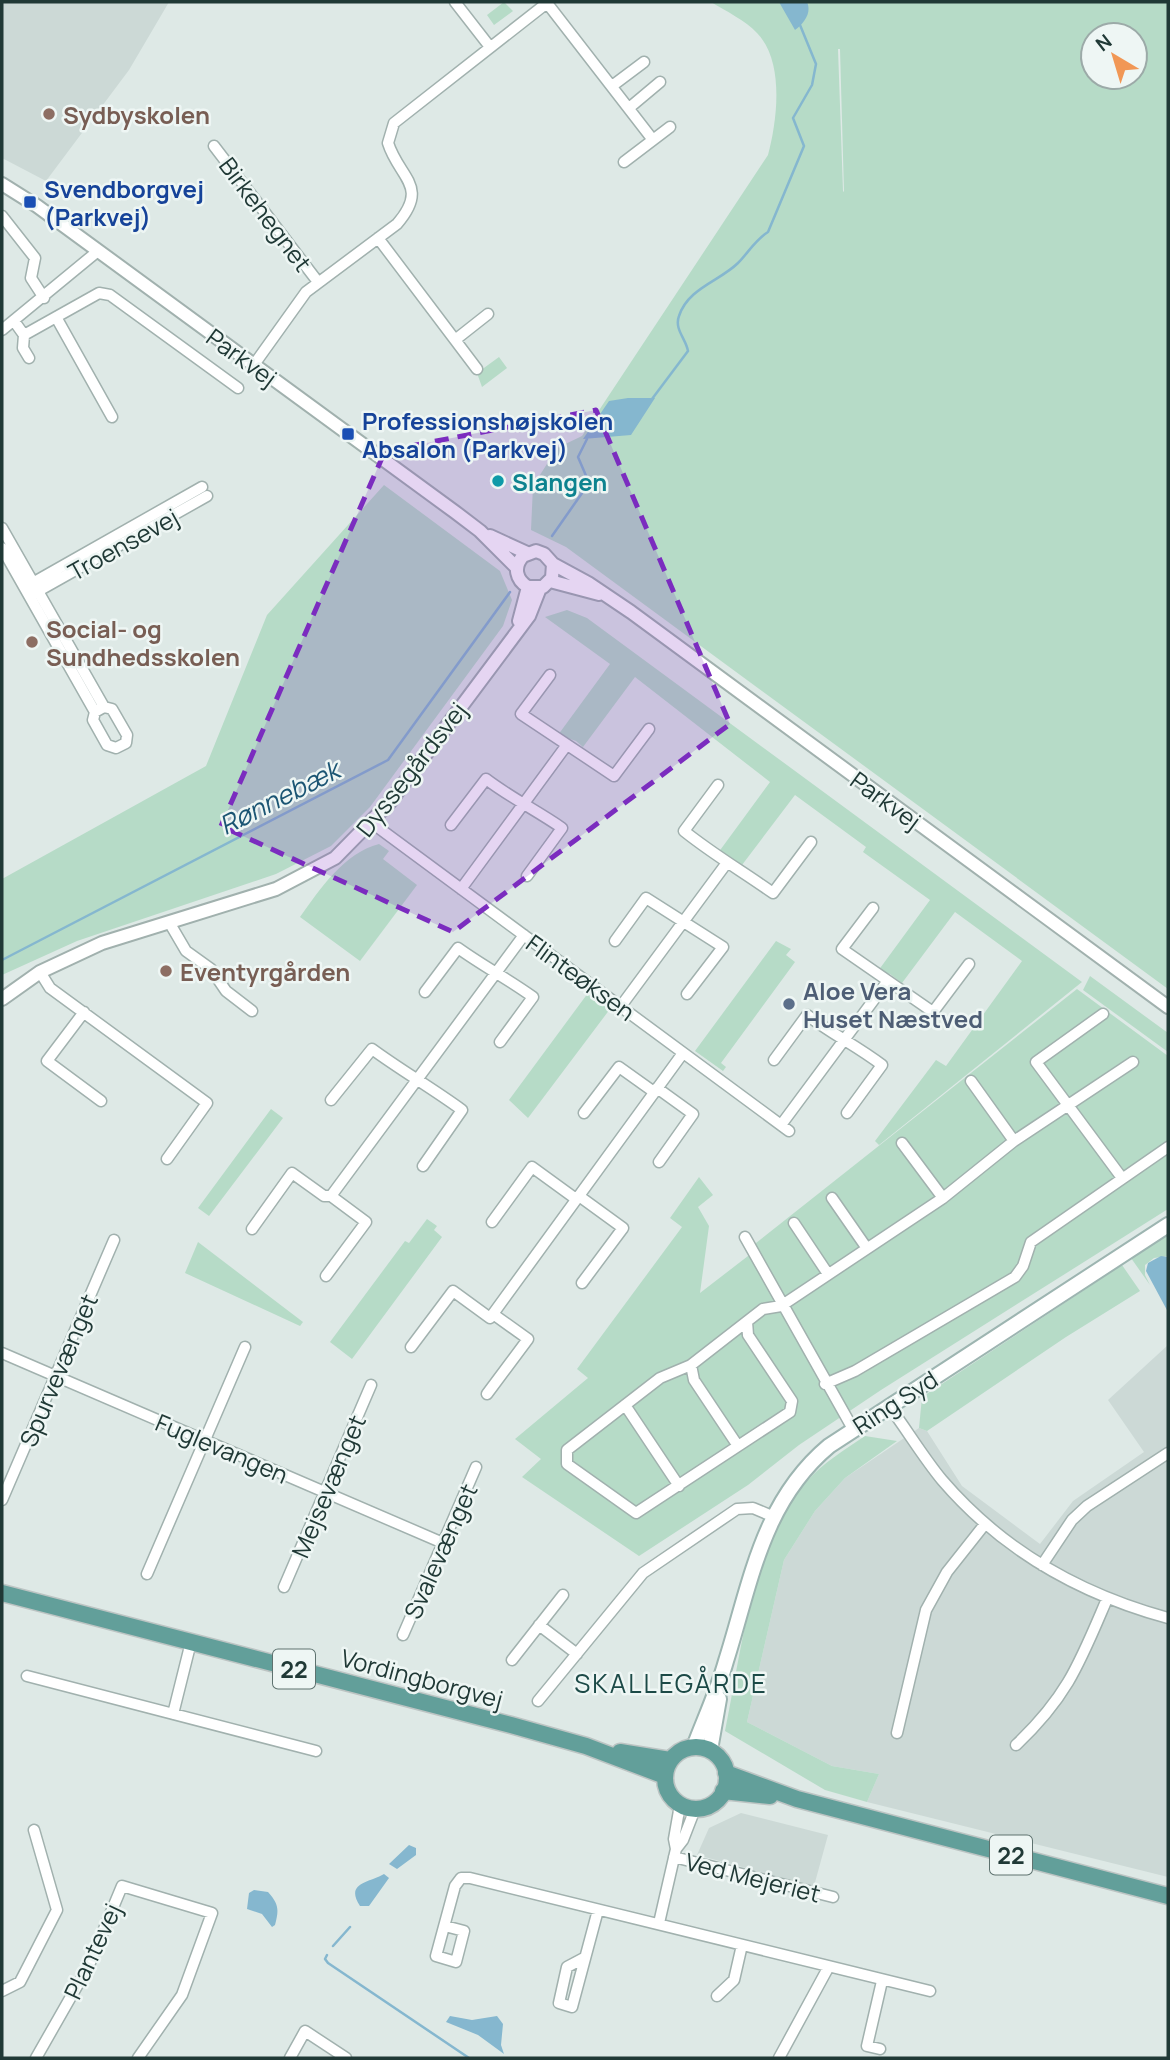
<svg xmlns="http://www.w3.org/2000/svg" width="1170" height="2060" font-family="Manrope,sans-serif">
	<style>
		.built { fill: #ccd9d6 }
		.green { fill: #b6dbc7; fill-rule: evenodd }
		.water { fill: #85b7cf }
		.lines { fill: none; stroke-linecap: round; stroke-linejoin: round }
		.stream { stroke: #85b7cf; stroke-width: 2.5 }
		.minor-casing { stroke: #a1b1ae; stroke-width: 13 }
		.tertiary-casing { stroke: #a1b1ae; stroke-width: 16 }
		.secondary-casing { stroke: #9db5b1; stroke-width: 18 }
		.primary-casing { stroke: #bcc4c3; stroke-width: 19 }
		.minor { stroke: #fff; stroke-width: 10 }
		.tertiary { stroke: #fff; stroke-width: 12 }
		.secondary { stroke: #fff; stroke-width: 14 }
		.primary { stroke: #629f9a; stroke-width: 16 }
		.marked { fill: #7b2cbf; fill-opacity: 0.2; stroke: #7b2cbf; stroke-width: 5; stroke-dasharray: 14 9; stroke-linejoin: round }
		.education-dot { fill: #8d6e63; stroke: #eef6f4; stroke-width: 2.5 }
		.transit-dot { fill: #1a4fb4; stroke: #eef6f4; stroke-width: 2.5 }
		.culture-dot { fill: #0f9aa8; stroke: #eef6f4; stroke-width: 2.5 }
		.service-dot { fill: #5c6f8a; stroke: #eef6f4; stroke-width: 2.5 }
		.labels { text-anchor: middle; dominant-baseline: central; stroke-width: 5; stroke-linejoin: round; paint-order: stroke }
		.shield { fill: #eef6f4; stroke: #5e726f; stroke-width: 2 }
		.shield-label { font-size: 23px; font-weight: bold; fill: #203936 }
		.education-label { font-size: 24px; font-weight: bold; fill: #785e54; stroke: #eef6f4; text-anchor: start }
		.transit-label { font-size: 24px; font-weight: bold; fill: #164399; stroke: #eef6f4; text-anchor: start }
		.street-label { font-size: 24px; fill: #203936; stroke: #eef6f4 }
		.culture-label { font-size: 24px; font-weight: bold; fill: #0d838f; stroke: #eef6f4; text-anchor: start }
		.service-label { font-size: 24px; font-weight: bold; fill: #4e5e75; stroke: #eef6f4; text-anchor: start }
		.water-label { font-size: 26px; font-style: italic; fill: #1b5573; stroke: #eef6f4 }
		.neighbourhood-label { font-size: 26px; letter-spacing: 2px; fill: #1c4a47; stroke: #eef6f4 }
	</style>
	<rect width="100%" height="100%" fill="#dee9e6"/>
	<path class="built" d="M2,2h167l-40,68 -83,111 -44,-23z
		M1168,1345v532l-301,-75 12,-28 -47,-8 -85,-44 37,-162 31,-49 30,-33 74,-50 8,3 35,55 78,58 33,-43 71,-49 -36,-52z
		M741,1813l87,22 -14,51 -117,-31 12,-27z"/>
	<path class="green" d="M504,2l9,9 -19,14 -7,-10z
		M711,2h457v987l-602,-442 -35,-17 2,-44 24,-38 25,-12 186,-281c9,-34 17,-93 -11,-122 -11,-12 -31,-22 -46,-31zM1093,35h42v42h-42zM838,49h2l4,143 -1,-1z
		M499,357l8,11 -25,19 -5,-14z
		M384,485l116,86 12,29 -9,26 -133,181 -39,39 -55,28 -199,67 -75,34v-96l204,-113 61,-151z
		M567,610l20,8 495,364 -203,163 -4,-4 61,-81 10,6 76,-105 -67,-49 -53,71 -12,-9 -12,-3 52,-71 -67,-48 3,-5 -71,-52 -53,70 -24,-12 52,-71 -135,-105 -52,70 -7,-6 -18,-6 52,-71 -65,-47z
		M379,844l10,7 -6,8 34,26 -57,76 -60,-44c20,-28 44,-64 79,-73z
		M776,941l15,8 -5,6 9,7 -74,101 5,4 -3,4 -28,-20z
		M1090,976l78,57v19l-85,-62z
		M1077,989l91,67v153l-287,181 -82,55 -51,40 -109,71 -117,-79 19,-18 -26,-20 73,-61 -11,-9 105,-142 -12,-9 29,-41 14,18 -15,12 11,19 -9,67 48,-37 8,-13z
		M588,993l22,16 -82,109 -19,-18z
		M271,1109l12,9 -74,98 -11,-8z
		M427,1219l10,7 -3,4 8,7 -90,122 -22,-17 75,-101 4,2z
		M1168,1233v23l-14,2 -9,7v10l5,10 -19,-27z
		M198,1242l105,80 -3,4 -115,-53z
		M1122,1265l18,26 -74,46 -139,94 -8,-3 3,-31z
		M865,1436l32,5 -52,37 -30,33 -31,49 -37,162 85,44 47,8 -12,28 -42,-12 -100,-59c16,-77 27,-190 81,-249 17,-19 38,-32 59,-46z"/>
	<path class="water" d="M779,2h28c5,11 -3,21 -12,28z
		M628,398h27l-24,37 -48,4 26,-38z
		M1161,1256l7,1v55l-22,-41 2,-8z
		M409,1845l7,3v7l-19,14 -8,-5z
		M384,1874l5,4 -20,28h-9c-15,-23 8,-23 24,-32z
		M254,1890l14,2c11,12 11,18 7,33l-3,2 -10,-13 -15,-5 2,-16z
		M450,2016l22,4 25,-4 6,8 -2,21 3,9 -26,-19 -32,-13z"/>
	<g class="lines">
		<path class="stream" d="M652,399l36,-48c-2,-12 -14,-22 -9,-35 9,-28 41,-35 59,-53 11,-11 17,-23 30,-31l36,-86 -11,-28 19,-33 4,-21 -16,-39
			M552,536l35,-50v-8l-9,-21 9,-18
			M2,960l386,-200 122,-168
			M333,1946l17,-19
			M327,1955l-2,4 3,4 141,95"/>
		<defs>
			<path id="minor" d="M455,2l35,45
				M612,86l32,-24
				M629,108l31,-26
				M214,146l104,136
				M624,162l46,-35
				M2,216l33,42 -4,20 13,20
				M378,238l99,131
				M56,317l56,100
				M14,321l10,14 75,-42 11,2 128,93
				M2,330l96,-79
				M24,335l-1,13 6,10
				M455,340l33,-26
				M253,366l53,-74 91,-68c33,-38 2,-46 -9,-81l6,-20 153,-120 106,137
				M2,528l102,179
				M2,548l93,164 -2,8 14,25 9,3 10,-5 1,-8 -15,-26 -8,-2 -9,5
				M29,585l173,-98
				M33,594l174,-98
				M550,675l-29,39 93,62 35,-47
				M718,785l-34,46c30,24 58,40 89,62l38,-51
				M372,823l417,308
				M451,825l35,-46c25,19 50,31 76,49l-35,48
				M461,889l105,-143
				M873,908l-31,41 91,63 36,-48
				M169,922l17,29 25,18 15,22 26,20
				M615,941l31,-43 77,49 -36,47
				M40,972l10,16 157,115 -40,56
				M425,992l33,-44c25,18 50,31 75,49l-33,45
				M621,1006l105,-142
				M84,1012l-37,49 54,40
				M1103,1014l-67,48 86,116
				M774,1060l33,-45c25,19 50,31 75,50l-35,48
				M971,1081l43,60
				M657,1088l36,26 -34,48
				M331,1100l41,-51c30,22 60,39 90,61l-39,56
				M584,1113l35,-46 35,25
				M781,1125l106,-143
				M902,1143l41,55
				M579,1196l44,32 -41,55
				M832,1198l34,49
				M492,1222l40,-55 44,32
				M794,1223l34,51
				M252,1229l40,-56 32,23h7l193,-261
				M745,1237l108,192
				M326,1276l40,-54 -35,-26
				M747,1322l1,13 44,66 -2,11 -154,101 -69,-49v-14l93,-72 31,-13 72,-56 18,-3 162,-108 71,-57 119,-79
				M411,1347l42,-56 37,27 193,-265
				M2,1353l441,190
				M691,1365l3,15 44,66
				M825,1384l30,-13 160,-94 8,-11 8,-24 137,-95
				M487,1394l41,-55 -35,-25
				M625,1405l54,81
				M889,1406c18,24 34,51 53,74 60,70 138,114 226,138
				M2,1500l112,-260
				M1042,1565l30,-45 15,-14 81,-53
				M147,1574l98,-227
				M284,1587l87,-202
				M539,1625l38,29
				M403,1635l73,-168
				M512,1660l51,-65
				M27,1676l289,75
				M538,1701l105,-128 94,-64 16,-1 19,8
				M173,1714l18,-72
				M897,1733l29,-123 21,-38 38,-48
				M1016,1745c52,-49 64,-83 91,-146
				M676,1849l7,-9 12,-31
				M674,1857l159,40
				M659,1923l17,-74 -2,-10 6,-34
				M445,1926l19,5 -8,31 -20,-6 19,-70 6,-8h9l460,113
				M584,1958l-17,9 -8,36 13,4 26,-97
				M2,1991l18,-9 37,-72 -23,-80
				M717,1996l17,-16 8,-35
				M880,2049l-13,-3 15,-65
				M36,2058l53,-93 33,-79 90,27 -30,82 -44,63
				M290,2058l15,-27 41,27
				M779,2058l49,-90"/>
			<path id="tertiary" d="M2,184l35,22 418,306 25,19 37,37
				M490,536l37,17
				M553,564l-1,14 -9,9h-15c-12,-7 -15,-20 -5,-31l13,-5 8,3 9,10 35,19 43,29 537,395
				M550,581l49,13
				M519,621l9,-34
				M2,999l38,-27 62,-29 174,-54 59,-31 55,-56 139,-186 11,-28"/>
			<path id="secondary" d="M694,1747c11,-29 24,-57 32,-86 25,-79 36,-159 103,-215l339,-221
				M710,1750l9,-51"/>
			<path id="primary" d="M2,1593l509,132 75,21 79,30
				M665 1778a31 31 0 1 1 62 0a31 31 0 1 1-62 0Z
				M620,1752l50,8
				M726,1773l71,26 371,97
				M723,1791l47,5"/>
		</defs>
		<use href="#minor" class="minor-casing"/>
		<use href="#tertiary" class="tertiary-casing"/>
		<use href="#secondary" class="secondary-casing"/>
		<use href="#primary" class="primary-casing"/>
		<use href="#minor" class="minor"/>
		<use href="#tertiary" class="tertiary"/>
		<use href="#secondary" class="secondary"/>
		<use href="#primary" class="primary"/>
	</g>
	<path class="marked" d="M596,410l134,314 -277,208 -232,-106 164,-375z"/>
	<g class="education-dot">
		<circle cx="49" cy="114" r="7"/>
		<circle cx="32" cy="642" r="7"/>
		<circle cx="166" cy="971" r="7"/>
	</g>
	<g class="transit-dot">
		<rect x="23" y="195" width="14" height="14" rx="3.5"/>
		<rect x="341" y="427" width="14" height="14" rx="3.5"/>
	</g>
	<circle class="culture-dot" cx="498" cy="481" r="7"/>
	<circle class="service-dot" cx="789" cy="1004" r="7"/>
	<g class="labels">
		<g class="shield">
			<rect x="273" y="1649.5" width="42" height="39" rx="5"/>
			<rect x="990" y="1835.5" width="42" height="39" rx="5"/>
		</g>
		<g class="shield-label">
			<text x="294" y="1669">22</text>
			<text x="1011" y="1855">22</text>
		</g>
		<g class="education-label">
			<text x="63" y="114">Sydbyskolen</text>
			<text x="46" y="628">Social- og<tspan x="46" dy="28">Sundhedsskolen</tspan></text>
			<text x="180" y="971">Eventyrgården</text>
		</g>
		<g class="transit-label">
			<text x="44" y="188">Svendborgvej<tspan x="44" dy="28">(Parkvej)</tspan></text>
			<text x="362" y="420">Professionshøjskolen<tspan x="362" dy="28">Absalon (Parkvej)</tspan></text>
		</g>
		<g class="street-label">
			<text transform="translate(266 214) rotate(53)">Birkehegnet</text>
			<text transform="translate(242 357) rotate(36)">Parkvej</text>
			<text transform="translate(123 544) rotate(-29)">Troensevej</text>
			<text transform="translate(411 769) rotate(-52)">Dyssegårdsvej</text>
			<text transform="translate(886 800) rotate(36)">Parkvej</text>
			<text transform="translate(581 977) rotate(36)">Flinteøksen</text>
			<text transform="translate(58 1370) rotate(-67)">Spurvevænget</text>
			<text transform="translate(895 1402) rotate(-33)">Ring Syd</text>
			<text transform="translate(222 1448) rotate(23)">Fuglevangen</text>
			<text transform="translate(328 1486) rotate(-67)">Mejsevænget</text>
			<text transform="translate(440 1551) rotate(-66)">Svalevænget</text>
			<text transform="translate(422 1678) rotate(15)">Vordingborgvej</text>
			<text transform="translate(753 1877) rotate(14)">Ved Mejeriet</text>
			<text transform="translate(92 1951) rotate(-65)">Plantevej</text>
		</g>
		<g class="culture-label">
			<text x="512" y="481">Slangen</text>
		</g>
		<g class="service-label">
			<text x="803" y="990">Aloe Vera<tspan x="803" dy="28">Huset Næstved</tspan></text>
		</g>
		<g class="water-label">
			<text transform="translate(279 797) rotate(-27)">Rønnebæk</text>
		</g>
		<g class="neighbourhood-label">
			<text x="671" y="1683">SKALLEGÅRDE</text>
		</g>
	</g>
	<rect width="1170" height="2060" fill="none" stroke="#203936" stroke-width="7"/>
	<g transform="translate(1114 56) rotate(322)"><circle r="33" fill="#eef6f4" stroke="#9caaa8" stroke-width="2"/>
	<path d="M0-5L12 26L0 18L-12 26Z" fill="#f19755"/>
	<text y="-10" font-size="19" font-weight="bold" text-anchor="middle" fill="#203936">N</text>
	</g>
</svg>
